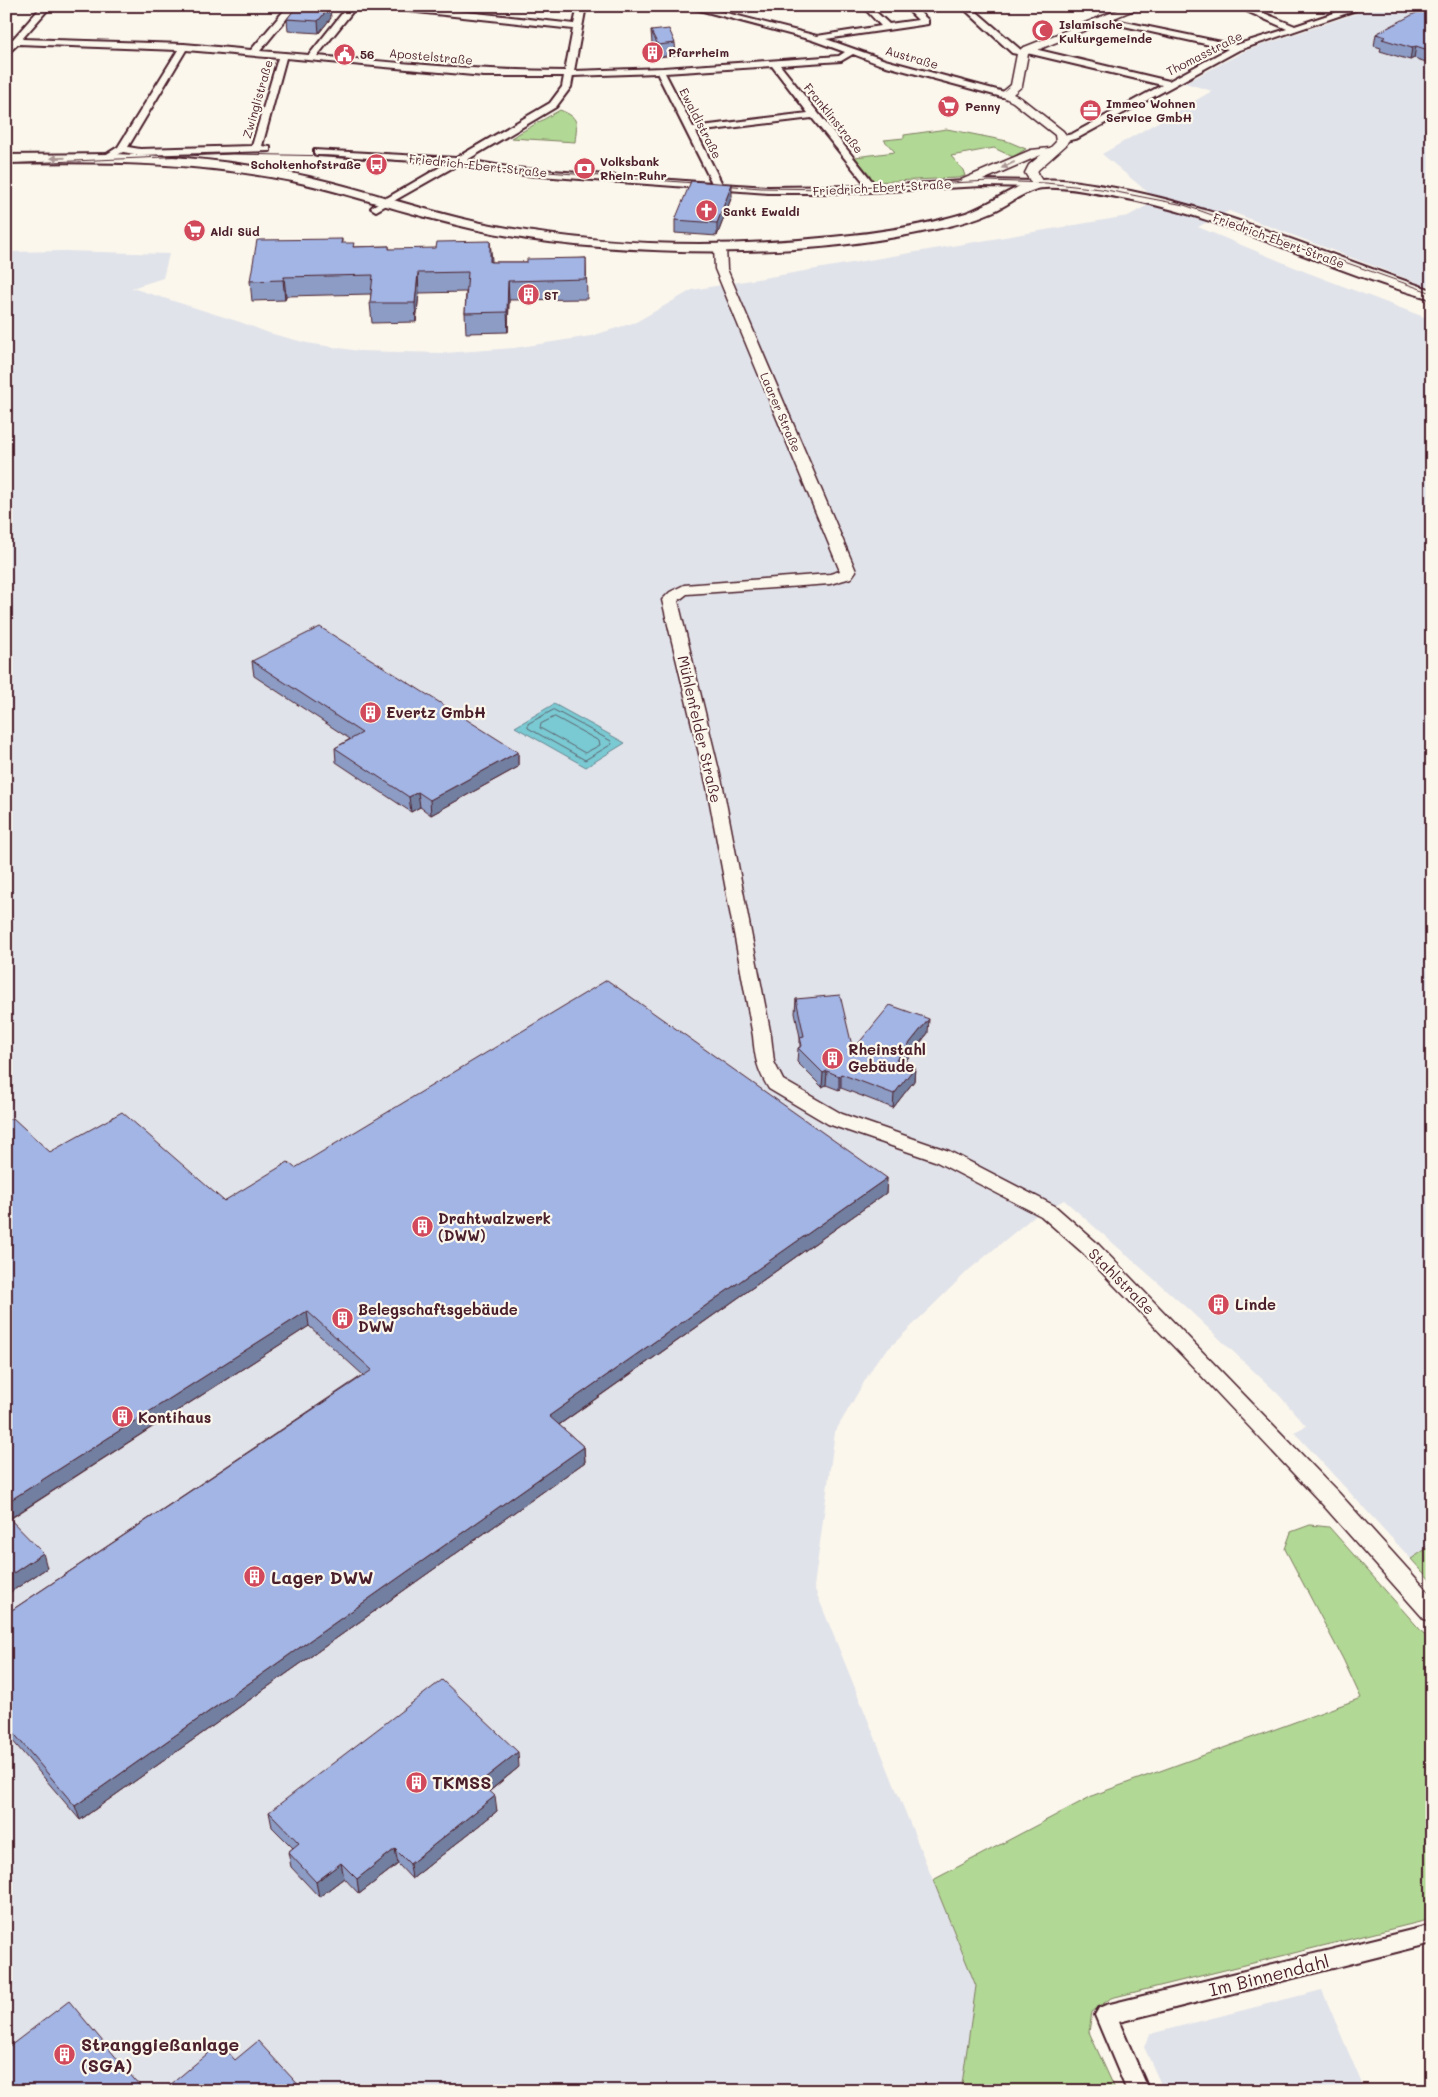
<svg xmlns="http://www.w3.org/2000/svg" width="1438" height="2097" font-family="Mali,sans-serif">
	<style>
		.built { fill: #e1e3ea }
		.green { fill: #b1d895; stroke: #7e7c60 }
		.water { fill: #7acad3; stroke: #678690 }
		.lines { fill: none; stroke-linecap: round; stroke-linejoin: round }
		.shore { stroke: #5d636e; stroke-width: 1 }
		.minor-casing { stroke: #4a1f2b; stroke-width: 4 }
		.tertiary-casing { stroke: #4a1f2b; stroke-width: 3 }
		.secondary-casing { stroke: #4a1f2b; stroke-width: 4 }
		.minor { fill: #fbf7ec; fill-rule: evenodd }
		.tertiary { fill: #fbf7ec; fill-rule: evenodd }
		.secondary { fill: #fbf7ec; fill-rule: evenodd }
		.tram { stroke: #4a1f2b; stroke-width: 1 }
		.wall { fill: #8c9cc4; stroke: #4a1f2b }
		.shaded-wall { fill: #727fa0; stroke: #4a1f2b }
		.building { fill: #a3b5e4; stroke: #4a1f2b }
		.oneway { fill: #ab9695 }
		.labels { text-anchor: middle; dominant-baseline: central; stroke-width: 4.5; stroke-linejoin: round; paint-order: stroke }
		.far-poi-label { font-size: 12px; font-weight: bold; fill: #4a1f2b; stroke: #fbf7ec; text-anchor: start }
		.far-street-label { font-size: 12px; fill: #4a1f2b; stroke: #fbf7ec }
		.poi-label { font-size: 15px; font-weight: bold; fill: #4a1f2b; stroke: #fbf7ec; text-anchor: start }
		.street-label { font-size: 15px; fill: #4a1f2b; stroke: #fbf7ec }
		.near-poi-label { font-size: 18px; font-weight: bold; fill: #4a1f2b; stroke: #fbf7ec; text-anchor: start }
		.near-street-label { font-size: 18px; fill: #4a1f2b; stroke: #fbf7ec }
	</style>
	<rect width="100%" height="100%" fill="#fbf7ec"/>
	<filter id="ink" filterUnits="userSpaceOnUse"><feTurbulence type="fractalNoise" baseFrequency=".02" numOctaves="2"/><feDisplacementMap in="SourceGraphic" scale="10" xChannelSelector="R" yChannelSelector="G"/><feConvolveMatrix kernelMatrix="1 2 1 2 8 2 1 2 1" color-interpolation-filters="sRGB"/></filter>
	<g filter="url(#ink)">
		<path class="built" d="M1378,6h54v278l-6,2 -197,-75 -31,16 108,45 126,48v1225l-21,14 -117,-127 12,-6 -27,-31 -90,-85 -125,-110 -32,18 -62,51 -93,91 -42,72 -21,155 162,399 -15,105h-955v-1839l59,-1 104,3 -6,24 -31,10 108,34 29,11 38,10 52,8 85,2 70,-5 77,-12 45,-14 56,-32 436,-74 29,-16 -55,-46 110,-63 -27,-8 60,-32z
			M1322,1990l43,101h-201l-20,-44 6,-13z"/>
		<path class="green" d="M560,110c20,8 17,13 15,32l-64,-4z
			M947,129l60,12 19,8 -13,8 -19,-9 -43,8 12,14 2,6 -7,2 -86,4 -2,-7 -15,-18 40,-5 -11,-12 20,-2v-3z
			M1310,1525l19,2 103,116v276l-321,79 -19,14 -3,20 27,59h-155l15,-105 -43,-106 161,-85 267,-97 -18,-39 -58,-110 6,-17z
			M1432,1545v37l-21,-23z"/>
		<path class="water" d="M554,704l71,39 -39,24 -71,-40z"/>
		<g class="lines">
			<path class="shore" d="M554,710l57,31 1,3 -27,16 -57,-32v-4z
				M555,717l44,24 1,4 -15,8 -45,-25 1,-4z"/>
			<defs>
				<path id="minor" d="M42,6h9l-29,33 162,5 67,6 37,-44h9l-37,45 49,4 39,-49h9l-40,50c83,7 165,15 248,15l8,-42 -184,-20 -4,-3h29l160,18 4,-18h8l-12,65 89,-3 176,-12 6,-4 -33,-12 -128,-34h15l118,30 64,-10 -16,-17 5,-3h22l-17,5 14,13 29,-4 -14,-14h9l15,14v4l-102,15 59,21 123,33v4h-6l-123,-33 -26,-10 -12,7 -61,4 96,121 107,-6 55,1 5,3 -5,3 -55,-1 -136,7h-79l-255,-19 -54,-10 -83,47 -5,-3 2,-2 74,-43 -130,-8 -3,-1v-4l142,8 94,-55 12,-16 2,-11h-80l-198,-18 -24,88 8,1v4l-130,4 -17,-3 -16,8 -5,-3 16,-10 60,-97 -160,-6 -12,11v-9l3,-2h-3v-6l7,1zM186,50l92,8 -26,88 -112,3 -12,-2zM772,66l36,47 -115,14 -28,-54zM657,73l55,110 -199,-15 -46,-8 89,-53 15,-20 2,-11zM812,118l55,68 -99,1 -46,-3 -26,-52z
					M961,6h9l52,45 4,-4 143,34 59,-32 -127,-28v-4l135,28 51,-16 -52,-23h12l48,20 60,-20h13l-129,44 -161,88 -15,4 -5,-3 2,-2 12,-3 90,-49 -135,-32 -1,3 -14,-3z
					M1432,1925v18l-313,79 30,69h-22l-32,-76 4,-7 7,-3z"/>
				<path id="tertiary" d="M1128,6h15l-115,48 -6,32 -9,8 8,4 42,33 6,8 -3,6 -28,25 -1,3 7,11 -2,3h-8l-9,-14 4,-8 12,-10 -72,31h-8l-2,-3 2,-3 70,-30 19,-2 6,-6 -1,-7 -42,-33 -14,-7 12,-10 6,-31 5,-6z
					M720,243l6,4 1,22 129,302 -5,7 -21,6 -143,10 -9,7 45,186 48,249 3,26 9,18 59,34 107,37 106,55 42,37 242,250 93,103v25l-8,-2 -101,-114 -142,-151 -98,-101 -42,-37 -106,-55 -107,-37 -59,-35c-12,-20 -14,-31 -16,-53l-46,-249 -45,-187 8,-8 14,-7 146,-11 10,-3 -125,-302 -1,-22z"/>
				<path id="secondary" d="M114,154c65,2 131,8 195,23 58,13 114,34 172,46 114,23 236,26 351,14 45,-4 90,-11 134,-24 22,-8 41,-22 63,-31 24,-6 51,0 75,4 114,19 219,68 328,104v9c-109,-29 -209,-85 -321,-103 -22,-4 -44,-9 -66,-8 -18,0 -36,17 -53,24 -18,8 -37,13 -56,17 -110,25 -224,26 -336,18 -56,-4 -112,-13 -167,-28 -47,-12 -93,-28 -141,-38 -95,-19 -190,-20 -286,-18v-8z"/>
			</defs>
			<use href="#minor" class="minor-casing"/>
			<use href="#tertiary" class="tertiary-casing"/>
			<use href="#secondary" class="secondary-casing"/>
			<use href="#minor" class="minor"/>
			<use href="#tertiary" class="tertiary"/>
			<use href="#secondary" class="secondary"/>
			<path class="tram" d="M6,164l226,-10 102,2 427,32 73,1 156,-8 56,2 55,6 83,16 248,88"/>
		</g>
		<path class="wall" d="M1432,6v53l-6,3 -12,-4 -4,2 -30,-9 1,-3 -7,-2 2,-12z
			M331,18l-12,15 -31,-2 -1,-12z
			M651,31l24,12 1,12 -18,2 -6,-14z
			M732,196l-15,40 -42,-3v-13z
			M342,239v4l12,4 35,-1v3l103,13h35l59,-4 1,41 -78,1 -1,32 -42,1 -1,-20 1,-21 -47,1 -3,29 -44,1 -2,-20 1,-9 -85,2 -1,4 -33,1 -2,-20z
			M252,661l266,91v15l-87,48 -11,-8 -9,5 -75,-50 -1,-14 15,-9 -96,-63z
			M796,999l57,51 75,-17 -24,30 11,4 -1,14 -21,27 -52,-20 -2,2 -13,-5 -4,2 -25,-25 1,-14 2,-1v-10l-5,-24z
			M6,1121l44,31 174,49 71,-33 592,10 -1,15 -327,232 25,22 1,15 -505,358 -74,-87v-119l357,-239 -54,-49 -299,193 37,49 -41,27z
			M519,1767l-29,24 7,20 -85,68 -14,-15 -39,30 -15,-16 -25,19 -28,-30 -3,-15 5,-4 -21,-21 -3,-15z"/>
		<path class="shaded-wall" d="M330,6l1,12 -12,15 -1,-12z
			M1416,46l-2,12 -4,2 2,-12z
			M1432,48v11l-6,3 2,-12z
			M732,184v12l-15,40v-13z
			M490,241l2,19 -1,22 -1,-20z
			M418,273l1,20 -3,29 -1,-19z
			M284,277l2,19 -1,4 -2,-20z
			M508,281l1,19 -1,32 -1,-20z
			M518,752v15l-87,48 -1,-15z
			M418,792l2,15 -9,5 -2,-15z
			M929,1019l-1,14 -33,41 1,-14z
			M915,1067l-1,14 -21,27 1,-14z
			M827,1071l-1,14 -4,2 1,-14z
			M841,1074v14l-2,2v-14z
			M887,1178l-1,15 -336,238 -1,-15z
			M307,1311l2,15 -303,195v-18z
			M584,1447l1,15 -505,358 -5,-14z
			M43,1553l4,15 -41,27v-17z
			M518,1752l1,15 -37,30 -2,-15z
			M495,1796l2,15 -85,68 -2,-15z
			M395,1849l3,15 -39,30 -2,-15z
			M341,1863l3,15 -25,19 -3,-15z"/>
		<path class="building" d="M297,6h30l3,1 -12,14 -31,-2z
			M1429,6h3v42l-4,2 -12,-4 -4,2 -30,-9 4,-2 -10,-3z
			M669,29l6,14 -17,2 -7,-14z
			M691,181l41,3 -15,39 -42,-3z
			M342,239l-1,4h13l-1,4 36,-1v3l47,-1 1,-6 53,-1v21h37v-3l59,-1v21l-78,2 -1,31 -42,1 3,-41 -50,1 -3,30h-45l3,-28 -89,2 -1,3 -33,1 7,-41z
			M320,627l198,125 -88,48 -12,-8 -9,5 -74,-49 27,-15 -110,-72z
			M607,980l280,198 -338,238 35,31 -509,359 -69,-82v-110l366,-244 -65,-59 -301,192v-382l7,-3 37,34 72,-40 102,89 64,-39 7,6z
			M840,995l13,55 37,-45 39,14 -33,41 19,7 -21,27 -53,-20 -2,2 -12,-5 -4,2 -25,-25 4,-2 -2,-9 4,-1 -8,-37z
			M6,1515l37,38 -37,25z
			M442,1680l76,72 -38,30 15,14 -85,68 -15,-15 -38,30 -16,-16 -25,19 -28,-30 11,-9 -30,-31z
			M69,2001l75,90h-138v-42z
			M258,2041l46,50h-141l57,-48 15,17z"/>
		<defs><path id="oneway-solid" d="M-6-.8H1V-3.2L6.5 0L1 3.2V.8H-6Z" transform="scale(1.25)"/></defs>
		<g class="oneway">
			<use href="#oneway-solid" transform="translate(58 158) rotate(179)"/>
			<use href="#oneway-solid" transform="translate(1008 165) rotate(155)"/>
		</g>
	</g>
	<defs>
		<symbol id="mosque-disc" viewBox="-11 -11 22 22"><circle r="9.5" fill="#d1495b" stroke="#fbf7ec"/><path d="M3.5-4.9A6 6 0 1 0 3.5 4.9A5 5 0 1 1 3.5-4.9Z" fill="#fff"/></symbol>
		<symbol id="building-disc" viewBox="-11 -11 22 22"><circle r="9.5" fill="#d1495b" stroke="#fbf7ec"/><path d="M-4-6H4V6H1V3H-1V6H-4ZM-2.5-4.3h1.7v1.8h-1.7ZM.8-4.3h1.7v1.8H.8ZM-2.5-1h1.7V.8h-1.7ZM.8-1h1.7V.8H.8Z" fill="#fff"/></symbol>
		<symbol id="civic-disc" viewBox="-11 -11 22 22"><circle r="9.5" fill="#d1495b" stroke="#fbf7ec"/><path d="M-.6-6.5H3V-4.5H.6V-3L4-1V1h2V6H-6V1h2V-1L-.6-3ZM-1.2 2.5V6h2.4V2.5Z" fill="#fff"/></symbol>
		<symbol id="supermarket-disc" viewBox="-11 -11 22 22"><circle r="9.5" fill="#d1495b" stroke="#fbf7ec"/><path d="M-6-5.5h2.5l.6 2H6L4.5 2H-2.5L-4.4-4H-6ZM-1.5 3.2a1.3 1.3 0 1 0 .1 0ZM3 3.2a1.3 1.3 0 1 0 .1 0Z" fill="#fff"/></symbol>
		<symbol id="office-disc" viewBox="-11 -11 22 22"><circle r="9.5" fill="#d1495b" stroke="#fbf7ec"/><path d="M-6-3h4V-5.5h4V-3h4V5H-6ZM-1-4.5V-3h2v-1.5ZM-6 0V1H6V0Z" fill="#fff"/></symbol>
		<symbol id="bus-disc" viewBox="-11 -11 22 22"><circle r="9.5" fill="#d1495b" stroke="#fbf7ec"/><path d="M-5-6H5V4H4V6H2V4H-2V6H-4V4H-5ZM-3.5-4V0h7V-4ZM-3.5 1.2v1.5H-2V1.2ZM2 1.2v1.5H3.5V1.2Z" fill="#fff"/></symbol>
		<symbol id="bank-disc" viewBox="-11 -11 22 22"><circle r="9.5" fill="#d1495b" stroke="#fbf7ec"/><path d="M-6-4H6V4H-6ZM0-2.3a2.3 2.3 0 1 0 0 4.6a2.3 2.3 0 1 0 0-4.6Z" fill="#fff"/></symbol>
		<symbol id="church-disc" viewBox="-11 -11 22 22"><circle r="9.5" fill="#d1495b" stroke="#fbf7ec"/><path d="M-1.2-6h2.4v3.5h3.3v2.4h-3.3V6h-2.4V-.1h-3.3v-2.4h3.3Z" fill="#fff"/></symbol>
	</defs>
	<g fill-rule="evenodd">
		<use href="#mosque-disc" x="1030" y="18" width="25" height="25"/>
		<use href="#building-disc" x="640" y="40" width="25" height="25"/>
		<use href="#civic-disc" x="332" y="42" width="25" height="25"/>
		<use href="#supermarket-disc" x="936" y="94" width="25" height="25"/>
		<use href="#office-disc" x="1078" y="98" width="25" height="25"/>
		<use href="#bus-disc" x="364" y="152" width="25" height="25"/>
		<use href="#bank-disc" x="572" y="156" width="25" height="25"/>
		<use href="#church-disc" x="694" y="198" width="25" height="25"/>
		<use href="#supermarket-disc" x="182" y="218" width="25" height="25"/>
		<use href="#building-disc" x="516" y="282" width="25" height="25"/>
		<use href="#building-disc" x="358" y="700" width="25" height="25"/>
		<use href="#building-disc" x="820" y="1046" width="25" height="25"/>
		<use href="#building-disc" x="410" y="1214" width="25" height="25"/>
		<use href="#building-disc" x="1206" y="1292" width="25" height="25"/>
		<use href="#building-disc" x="330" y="1306" width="25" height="25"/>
		<use href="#building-disc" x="110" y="1404" width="25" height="25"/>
		<use href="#building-disc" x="242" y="1564" width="25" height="25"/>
		<use href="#building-disc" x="404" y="1770" width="25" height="25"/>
		<use href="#building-disc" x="52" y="2042" width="25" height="25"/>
	</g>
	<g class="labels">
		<g class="far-poi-label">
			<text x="1059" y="24">Islamische<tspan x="1059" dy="14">Kulturgemeinde</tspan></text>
			<text x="668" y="52">Pfarrheim</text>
			<text x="360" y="54">56</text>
			<text x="1106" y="103">Immeo Wohnen<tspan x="1106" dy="14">Service GmbH</tspan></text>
			<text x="965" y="106">Penny</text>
			<text x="600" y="161">Volksbank<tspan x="600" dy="14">Rhein-Ruhr</tspan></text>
			<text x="361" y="164" text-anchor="end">Scholtenhofstraße</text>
			<text x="723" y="211">Sankt Ewaldi</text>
			<text x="210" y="231">Aldi Süd</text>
			<text x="544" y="295">ST</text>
		</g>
		<g class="far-street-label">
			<text transform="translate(1204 53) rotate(-27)">Thomasstraße</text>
			<text transform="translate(431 56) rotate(5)">Apostelstraße</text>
			<text transform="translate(912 57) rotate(16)">Austraße</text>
			<text transform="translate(257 99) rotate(-74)">Zwinglistraße</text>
			<text transform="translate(834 118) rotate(51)">Franklinstraße</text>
			<text transform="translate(701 123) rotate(63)">Ewaldistraße</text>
			<text transform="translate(478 165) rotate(6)">Friedrich-Ebert-Straße</text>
			<text transform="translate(882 187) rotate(-3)">Friedrich-Ebert-Straße</text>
			<text transform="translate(1279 240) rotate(20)">Friedrich-Ebert-Straße</text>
			<text transform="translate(781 412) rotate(67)">Laarer Straße</text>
		</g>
		<g class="poi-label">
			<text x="386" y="712">Evertz GmbH</text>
			<text x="848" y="1049">Rheinstahl<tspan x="848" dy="17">Gebäude</tspan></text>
			<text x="438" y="1218">Drahtwalzwerk<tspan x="438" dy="17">(DWW)</tspan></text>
			<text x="1235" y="1304">Linde</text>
			<text x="358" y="1309">Belegschaftsgebäude<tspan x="358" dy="17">DWW</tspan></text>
			<text x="138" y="1417">Kontihaus</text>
		</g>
		<g class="street-label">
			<text transform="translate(700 729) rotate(77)">Mühlenfelder Straße</text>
			<text transform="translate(1122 1281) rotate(45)">Stahlstraße</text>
		</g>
		<g class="near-poi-label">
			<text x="271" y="1577">Lager DWW</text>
			<text x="432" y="1782">TKMSS</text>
			<text x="81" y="2044">Stranggießanlage<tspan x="81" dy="21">(SGA)</tspan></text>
		</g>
		<g class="near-street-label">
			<text transform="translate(1269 1975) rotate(-14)">Im Binnendahl</text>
		</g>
	</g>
	<rect width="1438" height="2097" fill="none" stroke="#fbf7ec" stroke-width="25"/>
	<rect x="12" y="12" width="1413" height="2072" fill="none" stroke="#4a1f2b" stroke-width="2" filter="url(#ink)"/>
</svg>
